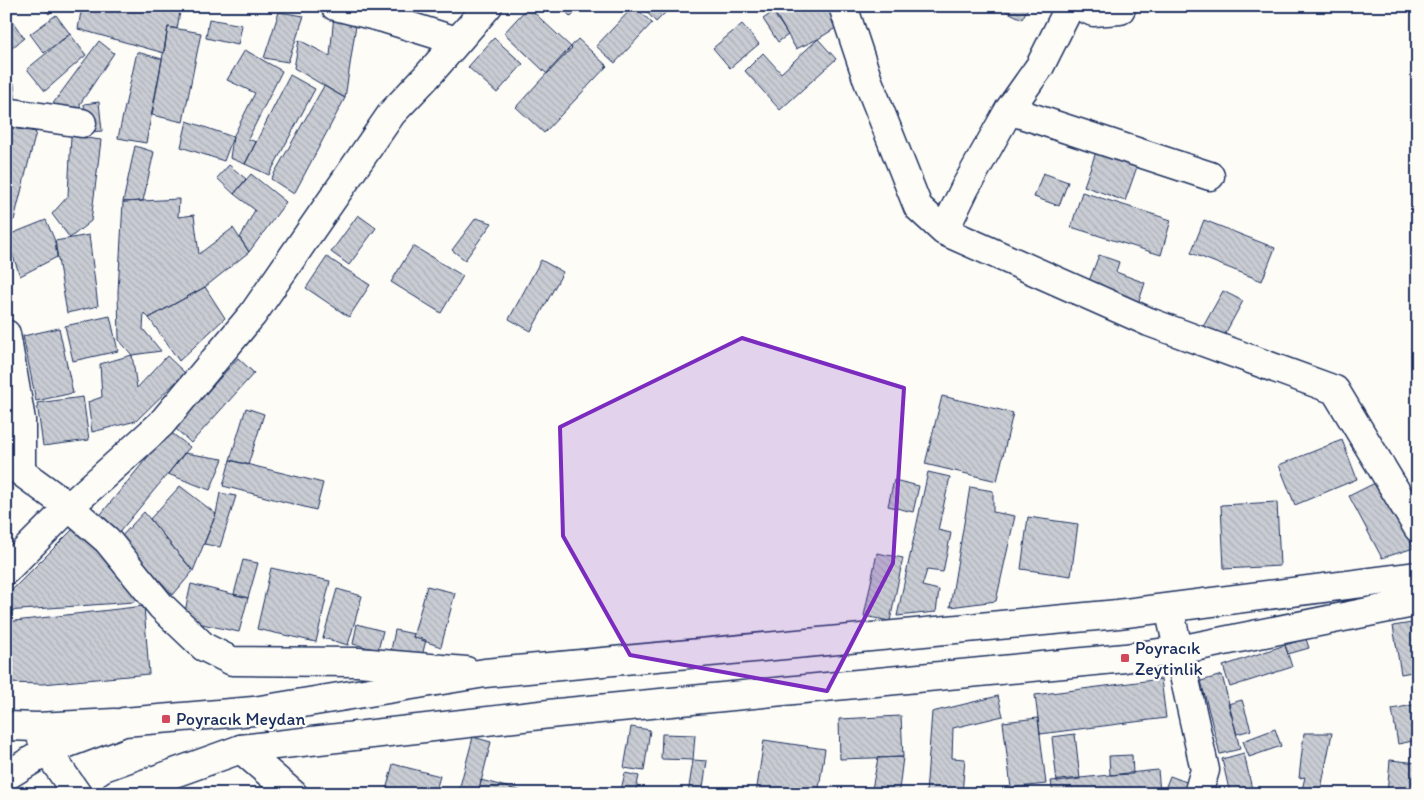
<svg xmlns="http://www.w3.org/2000/svg" width="1424" height="800" font-family="Itim,sans-serif">
	<style>
		.building { fill: url(#building-back-hatch); stroke: #1b2f5e }
		.lines { fill: none; stroke-linecap: round; stroke-linejoin: round }
		.minor-casing { stroke: #1b2f5e; stroke-width: 31 }
		.major-casing { stroke: #1b2f5e; stroke-width: 31 }
		.minor { stroke: #fdfcf7; stroke-width: 28 }
		.major { stroke: #fdfcf7; stroke-width: 28 }
		.marked { fill: #7b2cbf; fill-opacity: 0.2; stroke: #7b2cbf; stroke-width: 4; stroke-linejoin: round }
		.poi-dot { fill: #d1495b; stroke: #fdfcf7; stroke-width: 2 }
		.labels { text-anchor: middle; dominant-baseline: central; stroke-width: 4.5; stroke-linejoin: round; paint-order: stroke }
		.poi-label { font-size: 18px; fill: #1b2f5e; stroke: #fdfcf7; text-anchor: start }
	</style>
	<defs>
		<pattern id="building-back-hatch" width="6" height="6" patternUnits="userSpaceOnUse" patternTransform="scale(1.25)"><rect width="6" height="6" fill="#c9ccd3"/><path d="M-1 5l2 2M0 0l6 6M5-1l2 2" fill="none" stroke="#acb0b8"/></pattern>
	</defs>
	<rect width="100%" height="100%" fill="#fdfcf7"/>
	<filter id="ink" filterUnits="userSpaceOnUse"><feTurbulence type="fractalNoise" baseFrequency=".02" numOctaves="2"/><feDisplacementMap in="SourceGraphic" scale="10" xChannelSelector="R" yChannelSelector="G"/><feConvolveMatrix kernelMatrix="1 2 1 2 8 2 1 2 1" color-interpolation-filters="sRGB"/></filter>
	<g filter="url(#ink)">
		<path class="building" d="M41,6h16l-8,8z
			M82,6h99l-4,23 -9,-2 -4,26 -86,-24z
			M560,6h21l-10,11z
			M634,6l18,17 -37,40 -19,-17z
			M641,6h31l-16,16z
			M771,6h62l9,18 -24,15 -22,10z
			M996,6h33l-7,13z
			M528,7l44,41 -25,26 -43,-41z
			M6,12l18,26 -18,15z
			M279,12l25,4 -16,46 -24,-4z
			M773,12l15,23 -10,7 -15,-23z
			M56,15l14,19 -26,19 -14,-19z
			M334,15l23,3 -12,80 -51,-30 5,-28 31,16z
			M209,19l33,6 -4,20 -32,-7z
			M742,24l17,20 -29,24 -17,-20z
			M168,27l33,6 -18,89 -31,-7z
			M70,34l16,21 -41,36 -18,-22z
			M494,38l29,26 -26,29 -29,-26z
			M578,39l29,27 -63,67 -28,-26z
			M818,39l18,20 -56,51 -35,-39 18,-18 18,20z
			M99,41l15,12 -34,51 1,11 -35,-2z
			M245,50l37,21 -34,68 8,3 -11,22 -15,-6 3,-21 22,-44 -28,-13z
			M137,52l25,7 -16,84 -28,-5z
			M290,75l25,14 -46,86 -24,-11z
			M14,83l2,21h-10v-20z
			M324,86l21,12 -51,96 -23,-15z
			M99,102l3,29 -15,1 -3,-28z
			M187,121l46,16 -9,24 -43,-14z
			M6,127l30,5 -22,88 -8,2z
			M71,136l30,4 -10,81 -21,17 -18,-24 16,-18z
			M135,146l19,6 -11,49 -20,1z
			M1097,149l41,15 -13,37 -41,-15z
			M229,165l17,14 -12,15 -17,-16z
			M1043,173l25,9 -9,24 -25,-9z
			M251,174l35,28 -37,50 -9,-14 15,-28 -21,-16z
			M1082,192l89,28 -10,35 -90,-28z
			M179,199l-1,18 16,-2 5,39 34,-26 16,24 -44,35 -56,31 -5,-5 -1,16 18,22 -29,4 -13,-15 -1,-48 5,-90z
			M358,215l18,13 -27,37 -18,-13z
			M476,218l16,5 -27,37 -13,-10z
			M46,220l9,21 2,16 -37,19 -14,-40z
			M1204,220l71,28 -13,33 -71,-28z
			M89,235l9,71 -31,7 -12,-72z
			M413,246l50,30 -22,37 -50,-31z
			M1099,255l20,7 -3,10 29,11 -8,24 -51,-18z
			M327,257l43,28 -21,32 -43,-29z
			M541,260l22,12 -32,59 -22,-12z
			M205,287l20,31 -46,43 -30,-43z
			M1223,291l20,10 -23,42 -20,-11z
			M110,316l8,35 -45,10 -8,-35z
			M59,328l14,65 -37,8 -13,-65z
			M132,355l5,33 30,-32 18,17 -49,48 -44,11 -4,-30 14,-5 -2,-33z
			M238,358l16,15 -63,70 -16,-15z
			M942,396l71,17 -16,68 -72,-17z
			M83,397l6,43 -46,6 -6,-43z
			M246,408l18,6 -16,51 -18,-5z
			M169,431l21,16 -73,88 -20,-16z
			M1342,440l15,39 -62,26 -16,-40z
			M184,453l39,6 -13,31 -42,-16z
			M230,460l93,23 -7,27 -93,-24z
			M928,472l22,5 -12,53 13,3 -8,39 -16,-2 -5,16 17,4 -3,22 -39,4z
			M894,480l25,6 -6,26 -25,-6z
			M1375,483l39,65 -32,10 -33,-62z
			M180,486l36,28 -23,57 -43,-52z
			M970,487l23,4v21l22,4 -19,85 -46,6z
			M220,493l16,3 -16,51 -16,-3 12,-30z
			M1277,502l3,64 -56,3 -3,-64z
			M144,512l49,59 -20,24 -53,-57z
			M1028,517l50,7 -7,52 -50,-7z
			M77,525l65,70 -8,7 -128,9v-15z
			M877,553l26,5 -13,63 -26,-5z
			M243,560l15,3 -10,35 -14,-4z
			M271,568l59,13 -14,61 -59,-13z
			M191,584l57,14 -9,34 -56,-12z
			M427,586l28,7 -14,54 -28,-10z
			M337,589l25,7 -14,49 -25,-7z
			M144,606l5,68 -106,10 -37,-1v-61z
			M1418,622v49l-17,3 -8,-48z
			M357,624l26,7 -5,19 -25,-6z
			M395,630l19,4 -1,3 13,3 -4,16 -31,-6z
			M1306,639l3,9 -21,6 -3,-9z
			M1285,645l7,22 -62,20 -7,-21z
			M1222,675l18,74 -20,5 -19,-73z
			M1161,679l5,39 -126,16 -5,-39z
			M998,696l5,20 -50,12 -1,30 13,1 -3,35h-36l6,-82z
			M1242,700l9,30 -14,4 -9,-30z
			M1418,704v36l-20,4 -6,-35z
			M901,716l2,41 -63,2 -1,-40z
			M1038,718l8,66 -35,4 -8,-66z
			M631,727l19,3 -6,41 -20,-3z
			M1275,729l6,17 -32,11 -6,-16z
			M1304,733h28l-12,61h-19l4,-17 -6,1z
			M662,734l33,1 -2,25 -32,-1z
			M1075,734l5,45 -23,3 -5,-45z
			M473,737l18,5 -13,52 -19,-4z
			M764,740l61,9 -7,45h-62z
			M1244,753l9,41h-23l-8,-35z
			M1132,755l1,19 -23,1 -1,-19z
			M903,757l-4,33 -3,4h-25l7,-36z
			M693,760l14,1 -5,33h-14z
			M1390,760l28,3v31h-31z
			M393,764l47,12 -5,18h-50z
			M1158,770l2,22 -107,2 -2,-13z
			M625,773l14,3 -4,18h-15z
			M1170,776l19,7 -4,11h-22z
			M481,780l47,13v1h-50z
			M1032,792h18v2h-18z"/>
		<g class="lines">
			<defs>
				<path id="minor" d="M335,6l48,12 74,23
					M843,6l25,75 50,126 26,24 205,91 186,68 83,138
					M1080,6l13,6 27,-2 2,-4
					M1009,110l201,66
					M6,112l76,11
					M944,231l21,-43 44,-78 31,-44 30,-60
					M6,334l15,86v52l48,35 38,33 54,66 43,41 28,14 126,1 108,9
					M6,570l63,-63 92,-83 92,-110 139,-201 37,-39 59,-68
					M1169,608l36,162 -7,24
					M6,726l31,1 10,24 30,43
					M37,727l78,-4
					M241,749l52,45"/>
				<path id="major" d="M6,776l41,-25 77,-29 130,-11 231,-38 633,-59 300,-38
					M116,794l125,-45 317,-36 567,-55 54,-8 239,-48"/>
			</defs>
			<use href="#minor" class="minor-casing"/>
			<use href="#major" class="major-casing"/>
			<use href="#minor" class="minor"/>
			<use href="#major" class="major"/>
		</g>
	</g>
	<path class="marked" d="M742,338l162,50 -11,175 -66,128 -197,-36 -67,-119 -3,-109z"/>
	<g class="poi-dot">
		<rect x="1120" y="653" width="10" height="10" rx="2.5"/>
		<rect x="161" y="714" width="10" height="10" rx="2.5"/>
	</g>
	<g class="labels">
		<g class="poi-label">
			<text x="1135" y="648">Poyracık<tspan x="1135" dy="21">Zeytinlik</tspan></text>
			<text x="176" y="719">Poyracık Meydan</text>
		</g>
	</g>
	<rect width="1424" height="800" fill="none" stroke="#fdfcf7" stroke-width="25"/>
	<rect x="12" y="12" width="1399" height="775" fill="none" stroke="#1b2f5e" stroke-width="2" filter="url(#ink)"/>
</svg>
